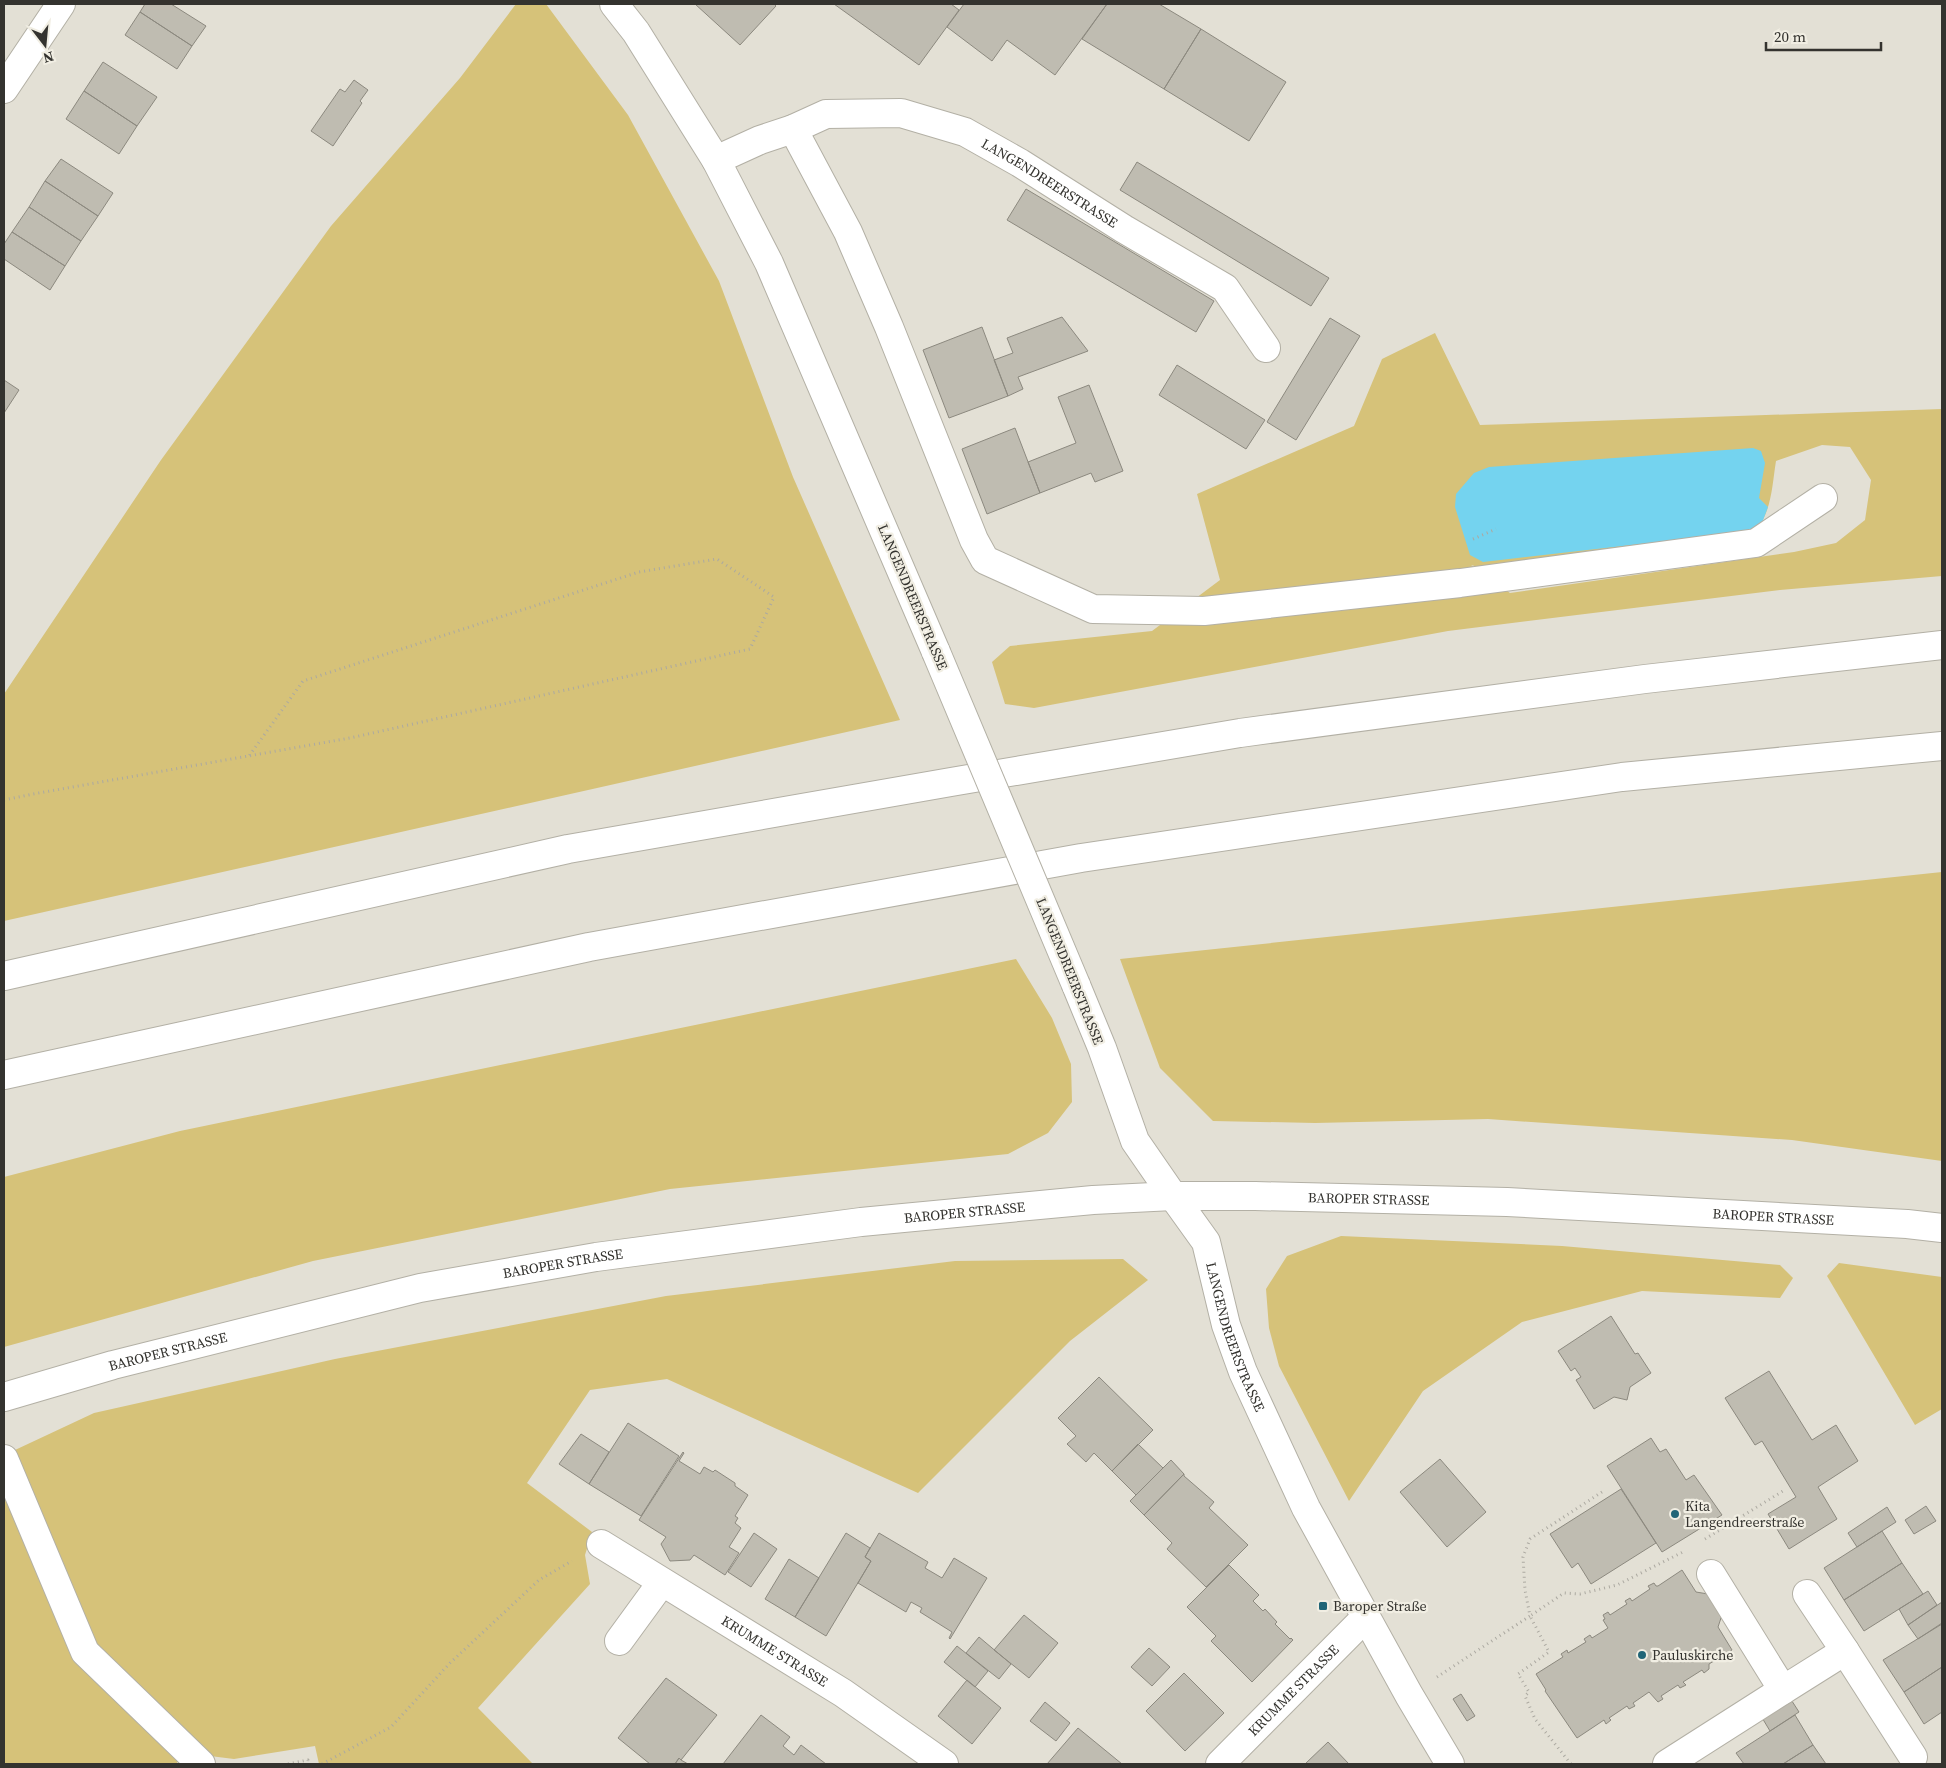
<svg xmlns="http://www.w3.org/2000/svg" width="1946" height="1768" font-family="'Source Serif 4',serif">
	<style>
		.green { fill: #d6c279; fill-rule: evenodd }
		.water { fill: #74d3ef }
		.building { fill: #bfbcb1; stroke: #8c897f }
		.lines { fill: none; stroke-linecap: round; stroke-linejoin: round }
		.minor-casing { stroke: #b3b0a5; stroke-width: 30 }
		.major-casing { stroke: #b3b0a5; stroke-width: 30 }
		.highway-casing { stroke: #b3b0a5; stroke-width: 30 }
		.path { stroke: #aca9a1; stroke-width: 3; stroke-dasharray: 1 4; stroke-linecap: butt }
		.minor { stroke: #fff; stroke-width: 28 }
		.major { stroke: #fff; stroke-width: 28 }
		.highway { stroke: #fff; stroke-width: 28 }
		.major-bridge-casing { stroke: #b3b0a5; stroke-width: 30; stroke-linecap: butt }
		.major-bridge { stroke: #fff; stroke-width: 28 }
		.poi-dot { fill: #216577; stroke: #f1eee3; stroke-width: 2 }
		.labels { text-anchor: middle; dominant-baseline: central; stroke-width: 4.5; stroke-linejoin: round; paint-order: stroke }
		.street-label { font-size: 14px; fill: #34332f; stroke: #f1eee3 }
		.poi-label { font-size: 14px; fill: #34332f; stroke: #f1eee3; text-anchor: start }
	</style>
	<rect width="100%" height="100%" fill="#e3e0d5"/>
	<path class="green" d="M516,4h30l82,111 91,166 74,196 107,243 -896,201v-227l157,-234 170,-234 129,-148z
		M1435,333l45,92 462,-16v167l-162,14 -332,41 -414,77 -29,-4 -13,-42 18,-16 142,-15 68,-51 -23,-86 157,-68 28,-67zM1822,445l28,2 21,33 -6,40 -29,23 -42,9 -284,41 -39,-28 18,5 265,-39c18,-17 18,-46 22,-70z
		M1942,872v289l-150,-21 -304,-21 -173,4 -102,-2 -53,-53 -40,-109z
		M1016,959l36,59 19,46 1,38 -24,31 -40,21 -338,35 -357,72 -309,86v-170l176,-46z
		M1341,1236l221,10 218,19 13,13 -13,20 -138,-7 -120,31 -99,69 -74,110 -70,-135 -10,-38 -3,-39 21,-33z
		M1123,1259l25,21 -78,61 -152,152 -251,-114 -77,11 -63,93 65,49 -7,23 5,29 -112,124 55,56h-214l-4,-18 -81,13 -32,-4 -114,-113 -73,-192 79,-37 241,-54 331,-63 289,-35z
		M1839,1263l103,14v132l-27,16 -88,-149z
		M4,1492l75,165 101,102 -4,5h-172z"/>
	<path class="water" d="M1753,448l8,3 4,12 -6,35 9,9 -6,16 -8,8 -271,31 -13,-7 -15,-48 1,-13 18,-21 15,-6z"/>
	<path class="building" d="M145,4h26l35,22 -14,20 -52,-34z
		M695,4h79l2,2 -36,39z
		M834,4h117l8,6 -40,55z
		M964,4h143l-52,71 -48,-35 -15,21 -45,-34z
		M1107,4h52l42,25 -37,60 -82,-50z
		M140,12l52,34 -15,23 -52,-34z
		M1201,29l85,53 -37,59 -85,-52z
		M103,62l54,35 -20,29 -53,-35z
		M354,80l14,10 -8,11 2,2 -29,43 -22,-15 29,-42 5,3z
		M84,91l53,35 -18,28 -53,-35z
		M61,159l52,34 -15,23 -53,-35z
		M1137,162l192,116 -18,28 -191,-116z
		M45,181l53,35 -17,25 -52,-34z
		M1026,189l188,112 -18,31 -189,-112z
		M29,207l52,34 -16,25 -53,-34z
		M12,232l53,34 -15,24 -46,-31v-15z
		M1062,317l26,34 -70,26 5,12 -15,7 -14,-36 19,-7 -6,-15z
		M1330,318l30,18 -64,104 -29,-18z
		M982,327l26,69 -59,22 -26,-68z
		M1177,365l88,55 -19,29 -87,-54z
		M4,380l15,10 -15,23z
		M1089,385l34,86 -28,11 -4,-9 -51,20 -12,-31 48,-19 -18,-46z
		M1015,428l25,65 -53,21 -25,-65z
		M1611,1316l24,38 3,-1 13,20 -21,14 -3,13 -13,-3 -20,12 -18,-29 5,-3 -6,-9 -4,3 -13,-20z
		M1769,1371l43,69 24,-15 22,36 -40,26 19,32 -48,30 -21,-35 28,-17 -34,-56 -7,4 -30,-47z
		M1099,1377l54,53 -41,41 -18,-18 -8,9 -19,-18 9,-8 -18,-18z
		M628,1423l51,33 -38,60 -52,-32z
		M581,1434l28,18 -20,32 -30,-20z
		M1651,1438l9,14 6,-3 20,31 8,-5 28,40 -60,37 -55,-86z
		M1138,1444l25,24 -27,27 -24,-24z
		M683,1452l1,1 -5,8 21,13 4,-7 9,5 2,-2 20,13v3l13,9 -13,21 3,2 -3,5 6,5 -12,19 10,6 -14,22 -31,-20 -4,5 -20,1 -9,-17 5,-7 -27,-17z
		M1440,1459l46,53 -39,35 -47,-55z
		M1171,1460l13,14 -40,41 -14,-14z
		M1184,1474v2l30,26 -5,6 39,37 -42,42 -39,-38 5,-6 -28,-28z
		M1621,1489l35,54 -65,41 -13,-21 -6,5 -22,-34z
		M1926,1506l10,15 -22,13 -9,-14z
		M1887,1507l9,15 -39,25 -9,-14z
		M1882,1531l20,32 -58,37 -20,-32z
		M754,1533l23,16 -26,38 -23,-15z
		M846,1533l24,15 -5,9 6,4 -45,75 -31,-19z
		M879,1533l49,29 -3,6 17,10 12,-20 33,20 -37,61 -1,-1 3,-6 -32,-20 2,-4 -11,-6 -5,10 -48,-29 13,-22 -6,-4z
		M789,1559l30,19 -24,39 -30,-18z
		M1902,1563l21,31 -59,37 -20,-31z
		M1229,1565l30,30 -6,6 10,10 2,-2 12,13 -2,2 15,15 1,-1 2,2 -41,42 -41,-41 5,-5 -29,-29z
		M1682,1570l14,22 12,2 14,21 -4,12 14,23 -23,14v5l-5,4 -2,-3 -19,12 3,3 -6,3 -2,-3 -17,11 2,3 -5,3 -9,-10 -16,11 2,3 -6,3 -2,-3 -18,12 2,2 -5,4 -2,-4 -27,18 -32,-47 1,-1 -10,-16 27,-17 -2,-3 6,-4 1,3 18,-11 -2,-3 6,-4 2,3 16,-10 -5,-8 2,-1 -2,-4 5,-3 2,3 17,-11 -2,-3 5,-3 2,3 18,-12 -2,-3 6,-3 2,3h2z
		M1928,1591l9,14 -29,20 -9,-16z
		M1942,1602v21l-24,16 -10,-14z
		M1024,1615l34,28 -29,35 -35,-28z
		M1942,1624v43l-38,25 -21,-32z
		M979,1637l32,27 -12,15 -33,-26z
		M957,1646l31,25 -13,16 -31,-25z
		M1149,1648l21,19 -18,19 -21,-19z
		M1942,1667v45l-18,12 -20,-32z
		M1184,1673l40,40 -39,38 -39,-40z
		M666,1678l51,37 -36,45 -2,-2 -4,6h-25l-32,-26z
		M967,1680l34,28 -29,36 -34,-28z
		M1461,1694l14,22 -8,5 -14,-22z
		M1790,1698l9,14 -29,19 -9,-15z
		M1045,1702l25,21 -14,18 -26,-20z
		M761,1715l29,22 -7,9 11,9 7,-10 25,19h-103z
		M1795,1715l18,30 -30,19h-39l-8,-11z
		M1078,1728l44,36h-75z
		M1328,1742l21,22h-44z
		M1813,1745l13,19h-43z
		M679,1758l2,2 7,4h-13z"/>
	<g class="lines">
		<defs>
			<g id="minor">
				<path d="M4,89l57,-85"/>
				<path d="M793,129l55,103 41,95 85,213 11,20 108,49 111,2 256,-28 296,-40 67,-45"/>
				<path id="s1" d="M716,160l44,-20 33,-11 33,-15 75,-1 64,19 55,31 104,66 101,59 41,60"/>
				<path id="s2" d="M1173,1196l33,46 20,83 17,47 63,136 103,187 41,69"/>
				<path d="M4,1459l81,193 116,112"/>
				<path id="s3" d="M601,1544l242,149 101,71"/>
				<path d="M619,1641l43,-59"/>
				<path d="M1845,1651l68,106"/>
				<path d="M1783,1690l62,-39 -38,-57"/>
				<path id="s4" d="M1220,1764l146,-147"/>
				<path d="M1667,1764l116,-74 -72,-116"/>
			</g>
			<g id="major">
				<path d="M614,4l22,28 80,128 53,103 167,389"/>
				<path d="M1076,985l26,63 33,93 38,55"/>
				<path id="s5" d="M4,1397l109,-32 307,-77 176,-31 265,-35 232,-22 80,-4h82l252,6 400,22 35,4"/>
			</g>
			<path id="highway" d="M4,976l564,-127 383,-67 289,-49 405,-54 297,-34
				M4,1075l585,-128 492,-89 541,-81 320,-31"/>
		</defs>
		<use href="#minor" class="minor-casing"/>
		<use href="#major" class="major-casing"/>
		<use href="#highway" class="highway-casing"/>
		<path class="path" d="M1473,539l23,-10
			M4,800l29,-6 317,-56 400,-89 24,-52 -57,-38 -78,13 -336,109 -54,75
			M1705,1539l78,-48
			M1437,1677l93,-61 -5,-26 -2,-33 7,-18 72,-47
			M288,1764l20,-4 1,4
			M322,1764l69,-37 59,-64 89,-83 33,-19
			M1571,1764l-36,-45 -10,-23 4,-4 -11,-18 31,-22 -19,-36 34,-23 16,1 37,-9 68,-34"/>
		<use href="#minor" class="minor"/>
		<use href="#major" class="major"/>
		<use href="#highway" class="highway"/>
		<defs>
			<path id="major-bridge" d="M936,652l140,333"/>
		</defs>
		<use href="#major-bridge" class="major-bridge-casing"/>
		<use href="#major-bridge" class="major-bridge"/>
	</g>
	<g class="poi-dot">
		<circle cx="1675" cy="1514" r="5"/>
		<rect x="1318" y="1601" width="10" height="10" rx="2.5"/>
		<circle cx="1642" cy="1655" r="5"/>
	</g>
	<g class="labels">
		<g class="street-label">
			<text stroke="none"><textPath href="#s1" startOffset="360">LANGENDREERSTRASSE</textPath></text>
			<text transform="translate(913 597) rotate(67)">LANGENDREERSTRASSE</text>
			<text transform="translate(1070 971) rotate(68)">LANGENDREERSTRASSE</text>
			<text stroke="none"><textPath href="#s5" startOffset="1385">BAROPER STRASSE</textPath></text>
			<text stroke="none"><textPath href="#s5" startOffset="980">BAROPER STRASSE</textPath></text>
			<text stroke="none"><textPath href="#s5" startOffset="1790">BAROPER STRASSE</textPath></text>
			<text stroke="none"><textPath href="#s5" startOffset="575">BAROPER STRASSE</textPath></text>
			<text stroke="none"><textPath href="#s2" startOffset="156">LANGENDREERSTRASSE</textPath></text>
			<text stroke="none"><textPath href="#s5" startOffset="170">BAROPER STRASSE</textPath></text>
			<text stroke="none"><textPath href="#s3" startOffset="204">KRUMME STRASSE</textPath></text>
			<text stroke="none"><textPath href="#s4" startOffset="104">KRUMME STRASSE</textPath></text>
		</g>
		<g class="poi-label">
			<text x="1685" y="1506">Kita<tspan x="1685" dy="16">Langendreerstraße</tspan></text>
			<text x="1333" y="1606">Baroper Straße</text>
			<text x="1652" y="1655">Pauluskirche</text>
		</g>
	</g>
	<rect width="1946" height="1768" fill="none" stroke="#34332f" stroke-width="10"/>
	<g transform="translate(45 45) rotate(164)" stroke="#f1eee3" stroke-width="4" paint-order="stroke">
	<path d="M0-4L9 19L0 12L-9 19Z" fill="#34332f"/>
	<text y="-8" font-size="14" font-weight="bold" text-anchor="middle" fill="#34332f">N</text>
	</g>
	<path d="M1766 42v8h115v-8" fill="none" stroke="#34332f" stroke-width="2.5"/>
	<text x="1774" y="42" font-size="15" fill="#34332f" stroke="#f1eee3" stroke-width="4" paint-order="stroke">20 m</text>
</svg>
